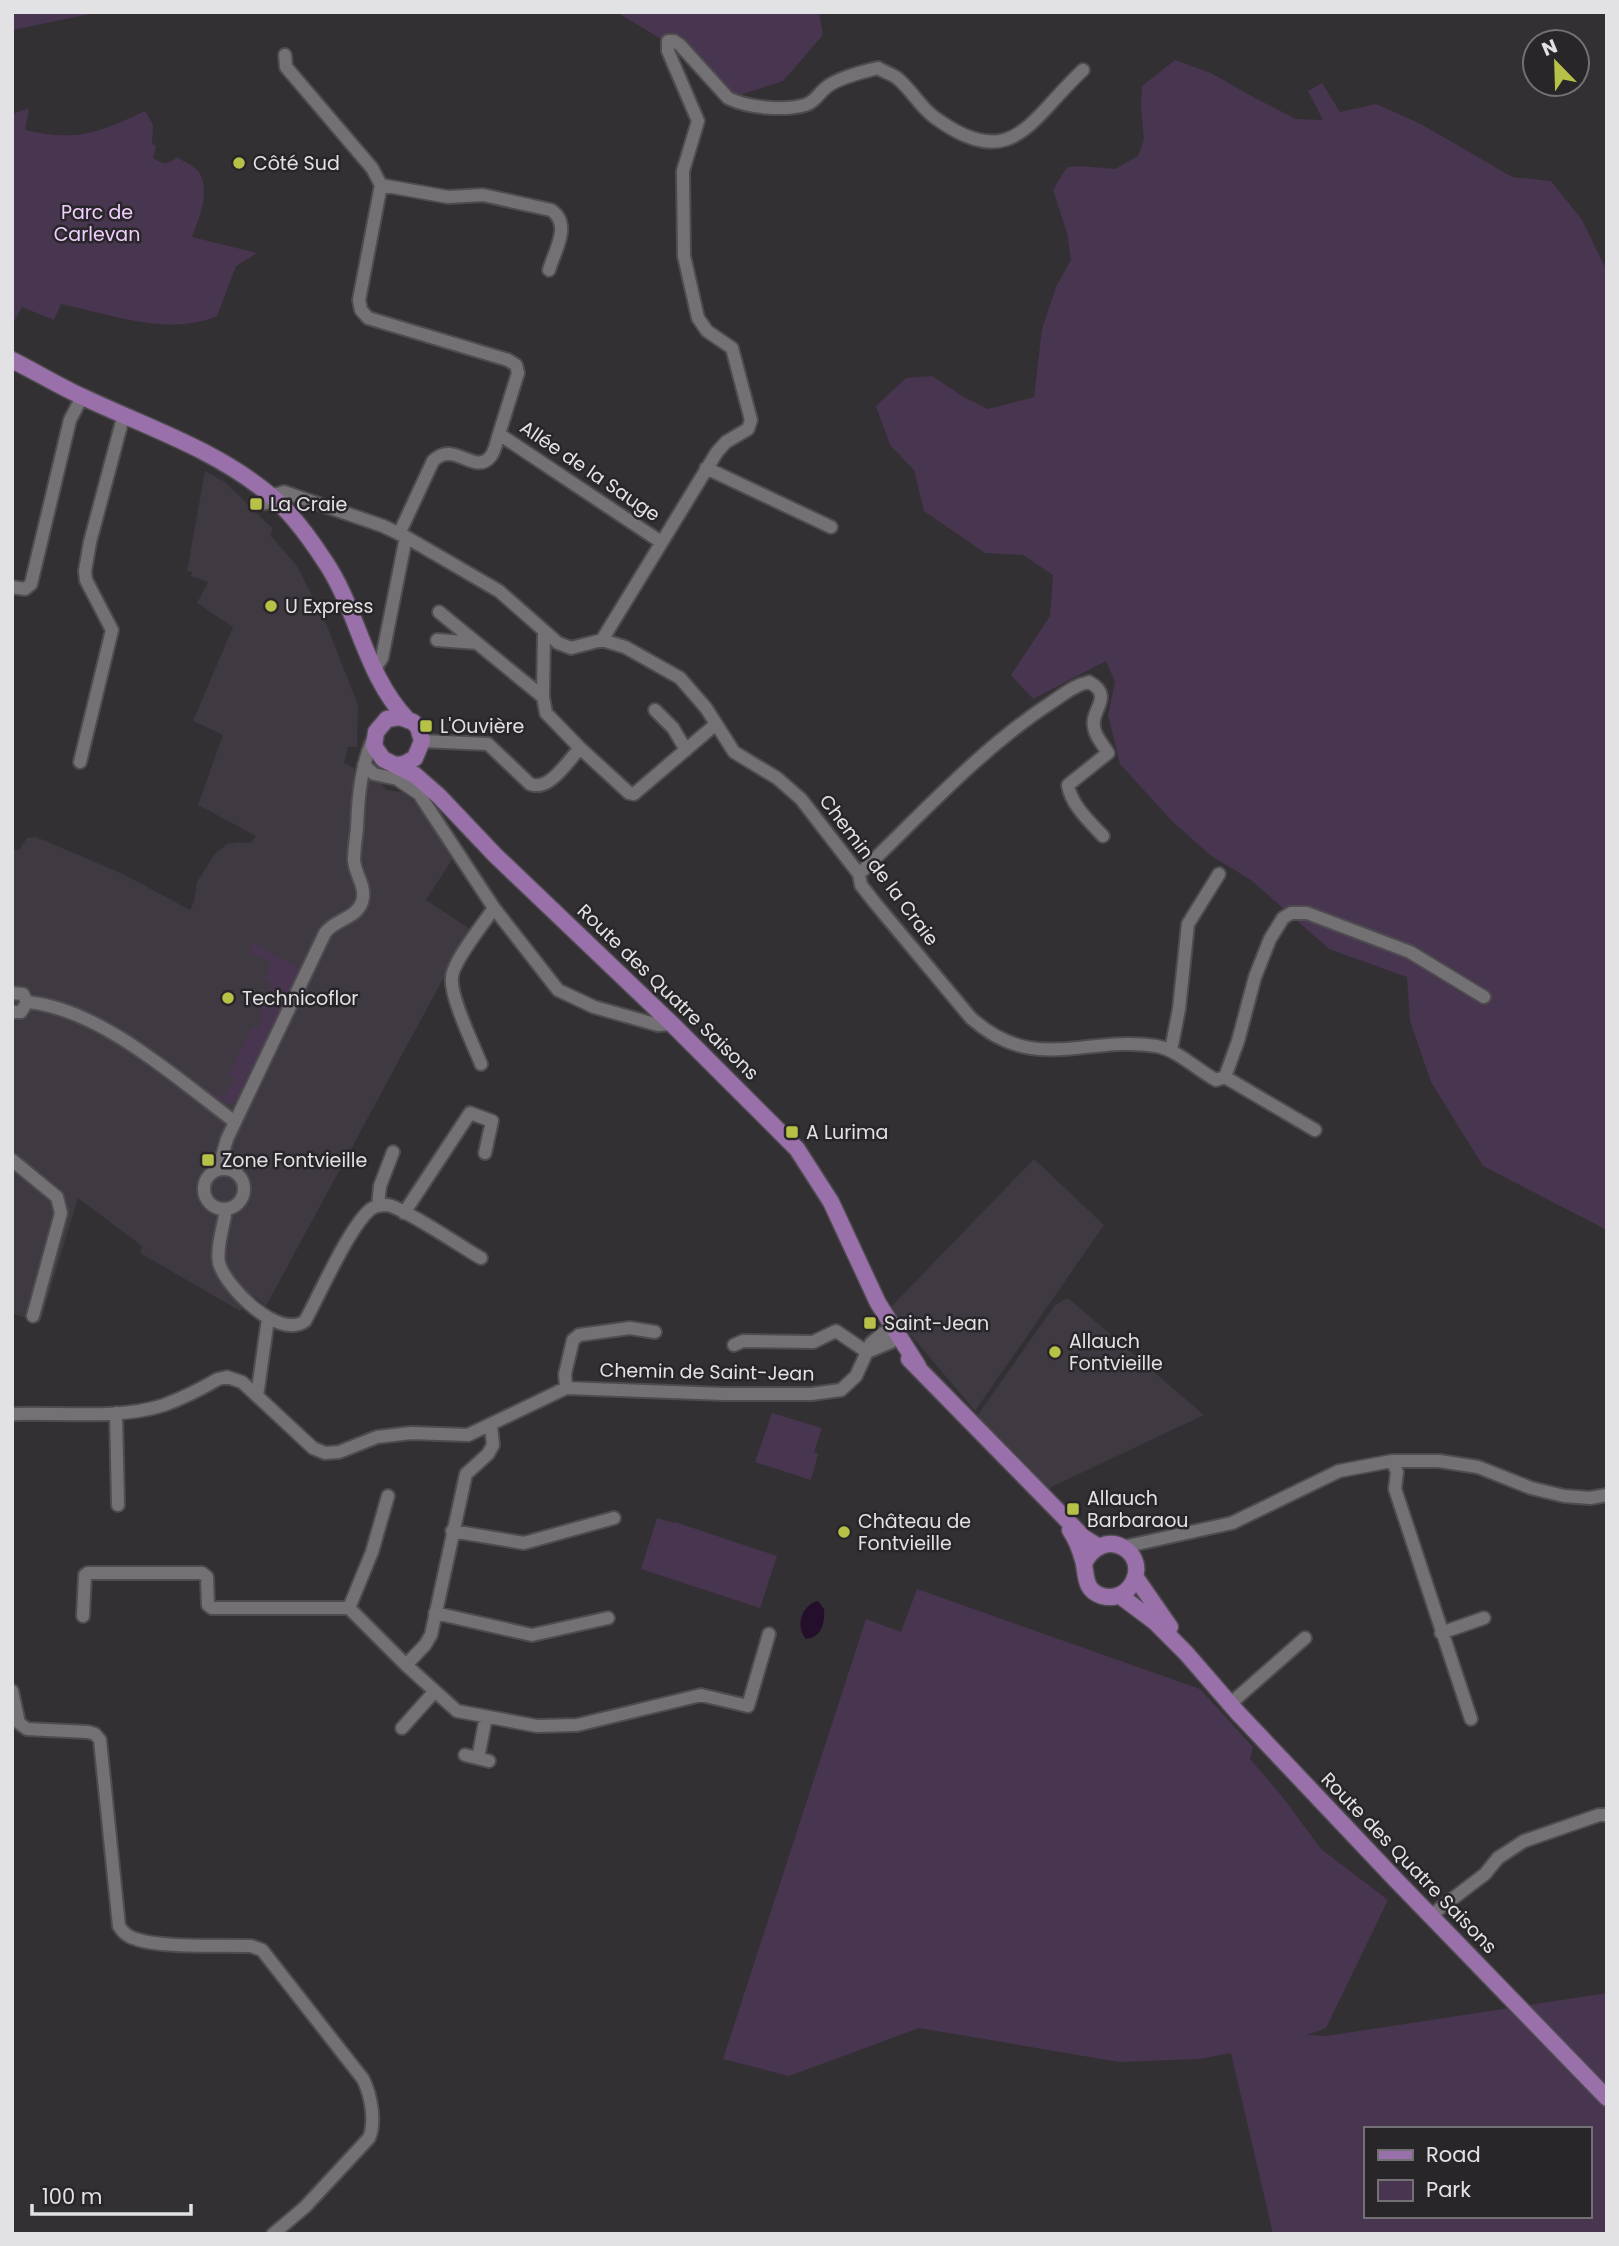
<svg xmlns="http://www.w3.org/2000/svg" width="1619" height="2246" font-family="Poppins,sans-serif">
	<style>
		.built { fill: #3f3942 }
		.green { fill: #48354f; fill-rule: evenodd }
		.water { fill: #230e2b }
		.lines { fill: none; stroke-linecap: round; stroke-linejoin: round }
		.minor-casing { stroke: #4e4c4f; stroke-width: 16 }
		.major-casing { stroke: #4e4c4f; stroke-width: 19 }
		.minor { stroke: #747175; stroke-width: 12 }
		.major { stroke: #9a70ab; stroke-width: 16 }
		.poi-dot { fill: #b7c148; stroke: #29262a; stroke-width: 2.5 }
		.labels { text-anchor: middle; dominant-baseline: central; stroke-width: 5; stroke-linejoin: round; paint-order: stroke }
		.poi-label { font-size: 19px; fill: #e2e1e3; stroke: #29262a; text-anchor: start }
		.park-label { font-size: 19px; fill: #f0cffe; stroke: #29262a }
		.street-label { font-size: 19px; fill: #e2e1e3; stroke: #29262a }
	</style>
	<rect width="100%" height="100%" fill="#333034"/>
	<path class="built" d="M205,471l20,11 48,47 -3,6 27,31 28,55 33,84 -1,42h-9l-4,16 10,5v11l9,2 7,-5 8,1 8,13 17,2 19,17 33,46 -29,45 44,29 -204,377 -13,-11 -13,16 -100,-58 2,-7 -64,-48 -38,125 -28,-10v-464l7,1 8,-12 9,-1 87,37 67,36 4,-8 3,-20 17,-27 13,-11 11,-2 13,1 5,-7 -58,-31 25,-70 -30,-14 40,-94 -36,-24 11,-21 -17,-6 1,-4 -5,-1z
		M1034,1159l70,66 -129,186 -86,-102z
		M1068,1298l136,117 -157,74 -70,-73 78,-111z"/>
	<path class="green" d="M12,12h88l-88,18z
		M616,12h203l4,23 -40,46 -46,15 -62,-49z
		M1175,60l36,13 44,25 41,21 27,1 -15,-29 14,-8 18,29 36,-8 45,20 91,53 39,4 31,39 25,51v959l-124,-64 -52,-84 -21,-61 -3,-44 -78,-28 -78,-69 -41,-25 -38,-34 -52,-57 -12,-49 7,-33 -9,-21 -73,38 -22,-24 39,-59 3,-41 -30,-20 -38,-2 -61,-42 -10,-41 -24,-25 -14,-39 30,-28 26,-2 30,20 26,13 46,-12 8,-68 14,-42 15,-27 -4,-27 -14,-43 14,-23 13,-1 35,3 23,-13 6,-17 -3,-33 1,-20z
		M29,108l-4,22c52,12 73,3 120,-19l8,14 -1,19 4,2 -3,12c10,6 14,8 24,-1 5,4 14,7 19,12 17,17 3,50 -4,68l65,16 -21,13 -19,50c-48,21 -107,-2 -156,-12l-7,16 -32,-13 -10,18v-211z
		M253,943l49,26 -65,132 -9,4 -14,-9 2,-3 7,5 12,-18 -7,-6 25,-48 4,2 7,-13 -5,-3 13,-28 -8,-4 7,-17 -23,-11z
		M772,1413l50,15 -8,24 4,2 -7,26 -56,-18z
		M657,1518l17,5 1,-1 102,34 -17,52 -119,-39z
		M917,1589l283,100 53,58 -3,12 31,36 40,54 67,51 -62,128 -19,7 19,1 281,-43v241h-334l-42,-181 -32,6 -80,3 -200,-34 -130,48 -66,-17 143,-440 35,13zM1365,2129h224v87h-224z"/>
	<path class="water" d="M818,1601l6,8c1,14 -2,28 -18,30 -11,-12 -5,-34 12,-38z"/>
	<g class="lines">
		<defs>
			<path id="minor" d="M285,55l1,12 86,101 9,17 -22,115 2,10 7,8 140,42 8,5 2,8 -19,61
				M381,185l67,12 35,-2 68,15c21,14 4,40 -2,60
				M706,468l125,59
				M265,503l6,-7 13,-4 99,34 23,11 93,54 59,52 13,5 31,-8 23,7 55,31 26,30 28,44 43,26 24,21 58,75 2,11 14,18 96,115c64,57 113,17 185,28 22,4 41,24 60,34l9,-3 13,-36 17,-64 15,-38 13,-21 8,-5h16l103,39 74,45
				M399,534l34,-73c21,-22 42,16 58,-5 4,-5 6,-16 8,-22l162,108
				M12,587l13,2 6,-5 39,-164 12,-23
				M439,612l104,85
				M437,640l40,3
				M602,640l115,-188 9,-10 22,-13 3,-9 -19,-72 -25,-17 -9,-13 -14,-62 -1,-85 15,-50 -30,-70v-10h6l6,4 48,53c20,10 55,13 77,7 11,-3 15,-15 26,-21 14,-8 31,-12 47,-16 6,4 14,6 19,10 14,11 23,29 37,39 79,58 96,2 149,-47
				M374,670l8,-12 24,-121
				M655,710l18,18 13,22
				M422,741l66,3 42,40c19,8 38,-23 50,-36l-34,-35 -3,-16 1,-65
				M580,748l49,45 5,1 82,-70
				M80,762l32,-132 -26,-50 -1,-9 5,-29 34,-128
				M364,765l10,9 23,5 22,15 75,114 64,82 36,17 64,18 14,-1
				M859,874c61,-58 122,-126 193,-172 12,-8 23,-17 37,-20 26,14 1,28 5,45 1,10 9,17 14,26l-40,32c3,20 22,37 35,51
				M12,993l11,1 4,8
				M27,1002c74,7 149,76 208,120
				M12,1012h9l6,-10
				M1171,1050l8,-41 9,-85 31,-50
				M481,1064c-7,-18 -32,-69 -29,-87 1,-16 32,-54 42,-69
				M1225,1077l90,53
				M12,1160l45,37 4,16 -28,103
				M204 1189a20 20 0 1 1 40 0a20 20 0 1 1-40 0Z
				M218,1170l9,-31 98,-206c10,-14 31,-14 37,-31 5,-15 -7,-27 -8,-42 0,-10 2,-22 3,-32 1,-31 4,-63 17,-91
				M378,1206l2,-20 13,-34
				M226,1209c-2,16 -10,38 -7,54 7,25 60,77 86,58 14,-25 45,-96 66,-112 4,-3 11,-4 16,-4 16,2 76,43 94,53
				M404,1213l66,-100 22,8 -7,32
				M734,1345l9,-4 70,1 23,-11 31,21
				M867,1352l24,-10 6,-7
				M566,1388l-1,-14 8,-34 6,-5 51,-7 25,4
				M257,1396l11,-77
				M116,1413l2,92
				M12,1414c48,-2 106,6 152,-9 19,-7 37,-16 54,-26l9,-2 15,5 71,66 12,5 14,-1 38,-15 34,-4 57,2 98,-47 158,6h87l30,-4 15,-14 15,-33 12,-10 10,-4
				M1392,1461l5,11 -2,17 76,230
				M388,1496l-16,56 -23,56 57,57 51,46 80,15 40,-1 124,-30 47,11 21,-72
				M452,1531l72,12 90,-25
				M1123,1547l109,-24 107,-52 53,-10h47l39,6 53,21 33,8 26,2 17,-3
				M435,1613l97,22 76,-17
				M83,1616l2,-41 3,-2h114l5,4 1,28 4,3h137
				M1441,1633l43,-15
				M406,1665l19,-20 6,-10 35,-161 22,-20 5,-9 -2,-19
				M12,1691l7,32 8,6 61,3 7,2 5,6 19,186c4,7 9,11 17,13 25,9 86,6 115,7l11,4 101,129c8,16 13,43 6,59l-64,69 -32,27
				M1230,1704l75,-66
				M402,1728l33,-37
				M465,1755l24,6
				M478,1758l8,-41
				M1430,1916l55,-42 13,-16 26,-17 75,-26h8"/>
			<path id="major" d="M12,360c24,12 47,26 71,37 63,30 132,52 187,98 21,17 39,42 54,65 34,49 40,114 83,159
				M397,765l7,-1 11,-6 7,-17 -4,-14 -5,-5 -13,-5 -13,2 -11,13 -2,14 9,13 32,16 24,21 56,59 177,169 125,125 34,53 47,101 40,63
				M909,1359l154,157 20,21 16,10
				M1070,1530c6,9 10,19 13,30 4,14 0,30 19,36 29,8 48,-32 22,-48 -16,-10 -33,0 -40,16
				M1136,1578l34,49
				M1119,1595l36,27 31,31 52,60 157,166 212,219"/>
		</defs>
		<use href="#minor" class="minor-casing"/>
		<use href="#major" class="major-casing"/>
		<use href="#minor" class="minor"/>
		<use href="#major" class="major"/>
	</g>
	<g class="poi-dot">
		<circle cx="239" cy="163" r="7"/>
		<rect x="249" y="497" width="14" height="14" rx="3.5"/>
		<circle cx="271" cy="606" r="7"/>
		<rect x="419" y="719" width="14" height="14" rx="3.5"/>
		<circle cx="228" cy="998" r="7"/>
		<rect x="785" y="1125" width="14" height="14" rx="3.5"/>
		<rect x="201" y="1153" width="14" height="14" rx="3.5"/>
		<rect x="863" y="1316" width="14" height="14" rx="3.5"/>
		<circle cx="1055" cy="1352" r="7"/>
		<rect x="1066" y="1502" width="14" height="14" rx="3.5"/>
		<circle cx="844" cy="1532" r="7"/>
	</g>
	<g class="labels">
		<g class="poi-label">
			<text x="253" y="163">Côté Sud</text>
			<text x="270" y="504">La Craie</text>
			<text x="285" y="606">U Express</text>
			<text x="440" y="726">L'Ouvière</text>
			<text x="242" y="998">Technicoflor</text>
			<text x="806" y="1132">A Lurima</text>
			<text x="222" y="1160">Zone Fontvieille</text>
			<text x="884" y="1323">Saint-Jean</text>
			<text x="1069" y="1341">Allauch<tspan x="1069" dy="22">Fontvieille</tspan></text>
			<text x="1087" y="1498">Allauch<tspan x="1087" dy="22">Barbaraou</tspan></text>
			<text x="858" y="1521">Château de<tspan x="858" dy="22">Fontvieille</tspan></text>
		</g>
		<g class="park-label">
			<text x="97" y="212">Parc de<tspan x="97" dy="22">Carlevan</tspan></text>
		</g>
		<g class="street-label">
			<text transform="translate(590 471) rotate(34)">Allée de la Sauge</text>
			<text transform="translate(879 870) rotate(53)">Chemin de la Craie</text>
			<text transform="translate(668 992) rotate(44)">Route des Quatre Saisons</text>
			<text transform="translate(707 1372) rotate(1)">Chemin de Saint-Jean</text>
			<text transform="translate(1409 1863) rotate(46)">Route des Quatre Saisons</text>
		</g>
	</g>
	<rect width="1619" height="2246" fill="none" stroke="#e2e1e3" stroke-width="28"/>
	<rect x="1364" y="2127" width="228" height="91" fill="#29262a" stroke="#737174" stroke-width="2"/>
	<rect x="1378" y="2150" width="35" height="10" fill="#9a70ab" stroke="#737174" stroke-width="2"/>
	<text x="1426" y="2162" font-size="21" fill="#e2e1e3">Road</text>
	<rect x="1378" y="2180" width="35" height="21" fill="#48354f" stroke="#737174" stroke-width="2"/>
	<text x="1426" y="2197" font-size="21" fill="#e2e1e3">Park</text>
	<g transform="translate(1556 63) rotate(337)"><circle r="33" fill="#29262a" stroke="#737174" stroke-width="2"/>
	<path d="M0-5L12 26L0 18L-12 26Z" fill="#b7c148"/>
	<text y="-10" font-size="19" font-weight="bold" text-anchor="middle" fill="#e2e1e3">N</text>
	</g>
	<path d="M32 2204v10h159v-10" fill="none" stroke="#e2e1e3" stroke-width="3.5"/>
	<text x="42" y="2204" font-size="21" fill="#e2e1e3" stroke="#29262a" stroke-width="5" paint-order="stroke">100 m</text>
</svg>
